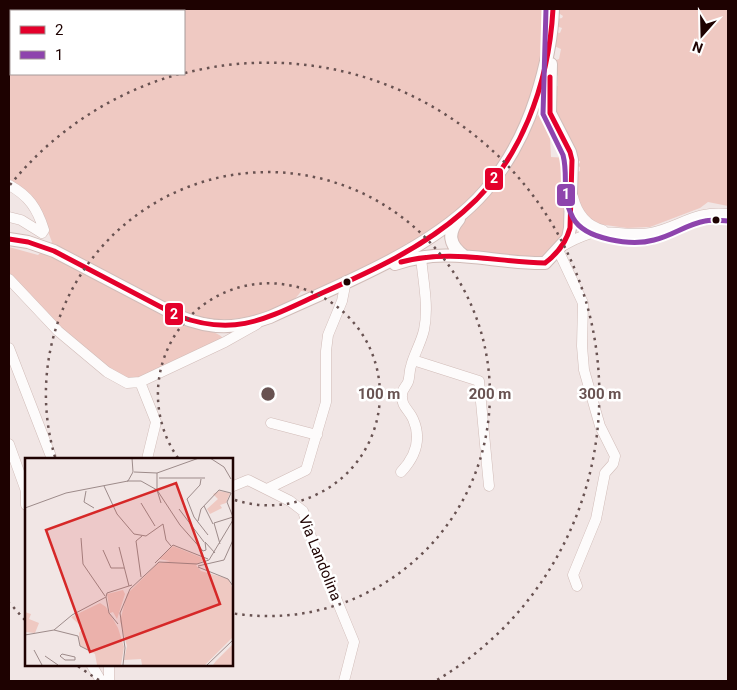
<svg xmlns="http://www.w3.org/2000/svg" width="737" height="690" font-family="Roboto,sans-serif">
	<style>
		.grass { fill: #efc9c2; fill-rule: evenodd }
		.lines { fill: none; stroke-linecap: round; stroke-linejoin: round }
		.minor-casing { stroke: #d1bcb8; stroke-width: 11 }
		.major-casing { stroke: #d1bcb8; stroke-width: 14 }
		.minor { stroke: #fdfbfb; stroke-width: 10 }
		.major { stroke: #fdfbfb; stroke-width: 12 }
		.bus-1-casing { stroke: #fff; stroke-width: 9 }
		.bus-2-casing { stroke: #fff; stroke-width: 9 }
		.bus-1 { stroke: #e4002b; stroke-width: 5 }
		.bus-2 { stroke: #8e44ad; stroke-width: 5 }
		.ring { fill: none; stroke: #685251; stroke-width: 2.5; stroke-dasharray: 2.5 5 }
		.bus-dot { fill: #1e0201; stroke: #fff; stroke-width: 2 }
		.labels { text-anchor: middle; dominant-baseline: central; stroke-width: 5; stroke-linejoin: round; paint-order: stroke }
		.street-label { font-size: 15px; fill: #1e0201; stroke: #fff }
		.inset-road { fill: none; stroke: #9d8b8a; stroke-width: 1 }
		.view { fill: #d62828; fill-opacity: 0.15; stroke: #d62828; stroke-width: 2.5 }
		.inset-edge { fill: none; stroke: #1e0201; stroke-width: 2.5 }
		.centre { fill: #685251; stroke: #fff; stroke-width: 2.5 }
		.ring-label { font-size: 15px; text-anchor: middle; font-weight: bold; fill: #685251; stroke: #fff; stroke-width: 5; stroke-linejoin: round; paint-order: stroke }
		.line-badge { stroke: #fff; stroke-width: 2 }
		.badge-label { font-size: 14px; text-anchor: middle; font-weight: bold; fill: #fff }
	</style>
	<rect width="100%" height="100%" fill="#f1e6e5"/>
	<path class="grass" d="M9,9h538c-2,27 -6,64 -15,89 -14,39 -37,78 -67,106 -16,15 -35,28 -54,41l-4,-2 -5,6 -91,43 -10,-1c-5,9 -12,11 -21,15 -42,19 -68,14 -112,10 11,16 41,8 55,22l-83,40 -12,2 -19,-11 -49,-41 -51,-54v-27l29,8 14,-13 -5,-13 -36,-44 -2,-7zM11,11h173v63h-173z
		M557,9h171v197l-20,-4 -8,6 -50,19 -23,1 -29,-4 -6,-2 -14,-17 -2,-32 4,-2v-4l-4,-2 4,-2v-2l-4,-1 -11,-27 2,-2 -14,-18v-27h5v-10l-5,-6 1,-9 5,-2 2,-10 -7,-3 2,-14 4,1 2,-5 -6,-2 1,-7 5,-1 1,-2 -6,-4z
		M540,114l7,1 -1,9 5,-1 7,14 -8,1 1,19 17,1v70l-24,31 -78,-7 -12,-16v-4l83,-116z"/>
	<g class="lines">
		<defs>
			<path id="minor" d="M9,185c20,11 28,23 35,45l-2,3
				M573,197c4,16 13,29 30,33
				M9,217l12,3 21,13
				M562,246c10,-5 21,-12 32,-13 19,-3 38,4 57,0 29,-6 45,-23 77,-19
				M558,250l25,53 -1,43 2,24 16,56 15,30 -2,8 -8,9 -9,46 -23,56 4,11
				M9,279l49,52 49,41 20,11 13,-1 85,-40 32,-18
				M9,348l43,111
				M413,360l66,21 10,105
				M140,382l16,40 -9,37
				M271,423l46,12
				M9,444l17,47v14
				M401,472c14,-15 21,-33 12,-53 -4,-9 -12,-13 -11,-24 0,-6 4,-8 6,-13 2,-5 1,-11 3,-16 3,-12 10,-23 13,-36 5,-24 -1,-49 -3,-73
				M231,487l17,-7 42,21 13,10 9,29 42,102 -10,39
				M267,489l39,-19 20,-68v-51l2,-16 14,-34 4,-20
				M91,664l10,17
				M109,681v-17"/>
			<path id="major" d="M459,219c-12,14 -10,26 5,37
				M9,239l19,3 26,9 124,65c34,14 58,13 92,1 69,-32 165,-68 215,-126 23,-27 40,-59 51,-93 9,-28 16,-59 17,-89
				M395,264c55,-19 97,0 150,-1l23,-25 2,-10 2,-68 -2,-8 -20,-39 1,-49"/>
		</defs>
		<use href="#minor" class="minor-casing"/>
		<use href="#major" class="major-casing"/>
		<use href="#minor" class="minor"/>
		<use href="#major" class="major"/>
		<defs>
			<path id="bus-1" d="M9,239l19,3 26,9 124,65c59,22 91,1 144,-23 50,-22 100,-45 141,-81 58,-49 86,-129 90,-203
				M401,262c49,-13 95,0 144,1 12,-9 21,-20 25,-35l2,-68 -2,-8 -20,-39v-36"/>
			<path id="bus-2" d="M546,9l-3,105 20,41c6,23 -3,39 10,63 12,22 59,28 81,22 18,-4 33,-16 51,-19 7,-2 16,0 23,0"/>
		</defs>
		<use href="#bus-1" class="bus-1-casing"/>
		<use href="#bus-2" class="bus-2-casing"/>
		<use href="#bus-1" class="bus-1"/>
		<use href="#bus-2" class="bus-2"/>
	</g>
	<g class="ring">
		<path d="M178 458A111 111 0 1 1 232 499"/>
		<path d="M55 457A222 222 0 1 1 231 613"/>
		<path d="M99 680A332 332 0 0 1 75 664M25 620A332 332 0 0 1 10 603M10 185A332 332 0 0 1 179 74M185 73A332 332 0 0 1 437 680"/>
	</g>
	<g class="bus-dot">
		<circle cx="716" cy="220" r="4.5"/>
		<circle cx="347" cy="282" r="4.5"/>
	</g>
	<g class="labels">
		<g class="street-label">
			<text transform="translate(320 558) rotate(68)">Via Landolina</text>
		</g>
	</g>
	<g transform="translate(25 458)">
		<rect width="208" height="208" fill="#f1e6e5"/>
		<path d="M194,33l11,2 -4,10 -6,2 2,3 -12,6 -3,-5 11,-10 -5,-5zM148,88l32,13 -9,6 5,6 28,8 3,9v50l-27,27h-63l-1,-6 -17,1 3,-14 -7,-25 7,-27 31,-31 12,-2 -11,-2zM98,132l2,4 -8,25 -4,-7 -3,1 -3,-19zM75,145l6,4 12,21 6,19 -3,18h-24l-2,-11 -15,-8 -1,-13 4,-5 -12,-11zM0,154l6,2 -2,5 10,4 -4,10 -10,-1zM207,187v20h-19l3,-4z" fill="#efc9c2"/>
		<path class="inset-road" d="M185,0l14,9 7,12M109,14l23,1 42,-15M132,15v17l23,35 23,26 3,-1 -1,-8 10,11M134,20h46M176,21l-1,6 -13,14 7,18 14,18M102,23h14l16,9 4,13M79,28l13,28 17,20 12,2 17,-12 3,16 5,6M61,33l-2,11 10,6M116,45l14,23M179,48l9,18M0,50l41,-15 62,-12 5,-9 -1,-14M154,51l25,33M173,63l3,-12 18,-19 12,3 -4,9 6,15M56,80l2,26 22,32M195,86l-6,-21 19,-6M94,89l10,39M78,92l8,18h13M130,105l18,-18 35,14M173,108l26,-6 9,-20M173,109l30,12 5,7M116,119l-5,-36 6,-5M93,166l-9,-11 -3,-16 1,-4 25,-8M29,172l24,6 2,10 10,5M0,177l29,-5 18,-15 34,-18M9,192l8,15M37,196l13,3v3h-10l-5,-4zM20,198l13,9M98,207l2,-17 -5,-35 10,-24 29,-27 38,2 12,-4 24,-40M182,207l26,-25"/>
		<path class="view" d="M151,25l44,121 -130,48 -44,-122z"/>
		<rect width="208" height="208" class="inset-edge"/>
	</g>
	<circle cx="268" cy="394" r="8" class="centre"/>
	<g class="ring-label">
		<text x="379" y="399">100 m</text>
		<text x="490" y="399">200 m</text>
		<text x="600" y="399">300 m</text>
	</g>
	<g class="line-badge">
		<rect x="484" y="167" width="20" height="24" rx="5" fill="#e4002b"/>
		<rect x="556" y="183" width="20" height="24" rx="5" fill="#8e44ad"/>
		<rect x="164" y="302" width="20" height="24" rx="5" fill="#e4002b"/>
	</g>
	<g class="badge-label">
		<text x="494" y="183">2</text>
		<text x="566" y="199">1</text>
		<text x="174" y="319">2</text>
	</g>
	<rect width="737" height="690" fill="none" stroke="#1e0201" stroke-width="20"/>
	<rect x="10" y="10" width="175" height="65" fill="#ffffff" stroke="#a59a99"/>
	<rect x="20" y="26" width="25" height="8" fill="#e4002b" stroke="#a59a99"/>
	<text x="55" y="35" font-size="15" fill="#1e0201">2</text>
	<rect x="20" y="51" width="25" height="8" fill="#8e44ad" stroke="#a59a99"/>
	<text x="55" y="60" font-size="15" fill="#1e0201">1</text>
	<g transform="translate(702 35) rotate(200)" stroke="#ffffff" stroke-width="4" paint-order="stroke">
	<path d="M0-4L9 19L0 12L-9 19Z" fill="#1e0201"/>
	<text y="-8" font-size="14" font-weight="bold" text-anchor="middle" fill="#1e0201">N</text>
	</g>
</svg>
